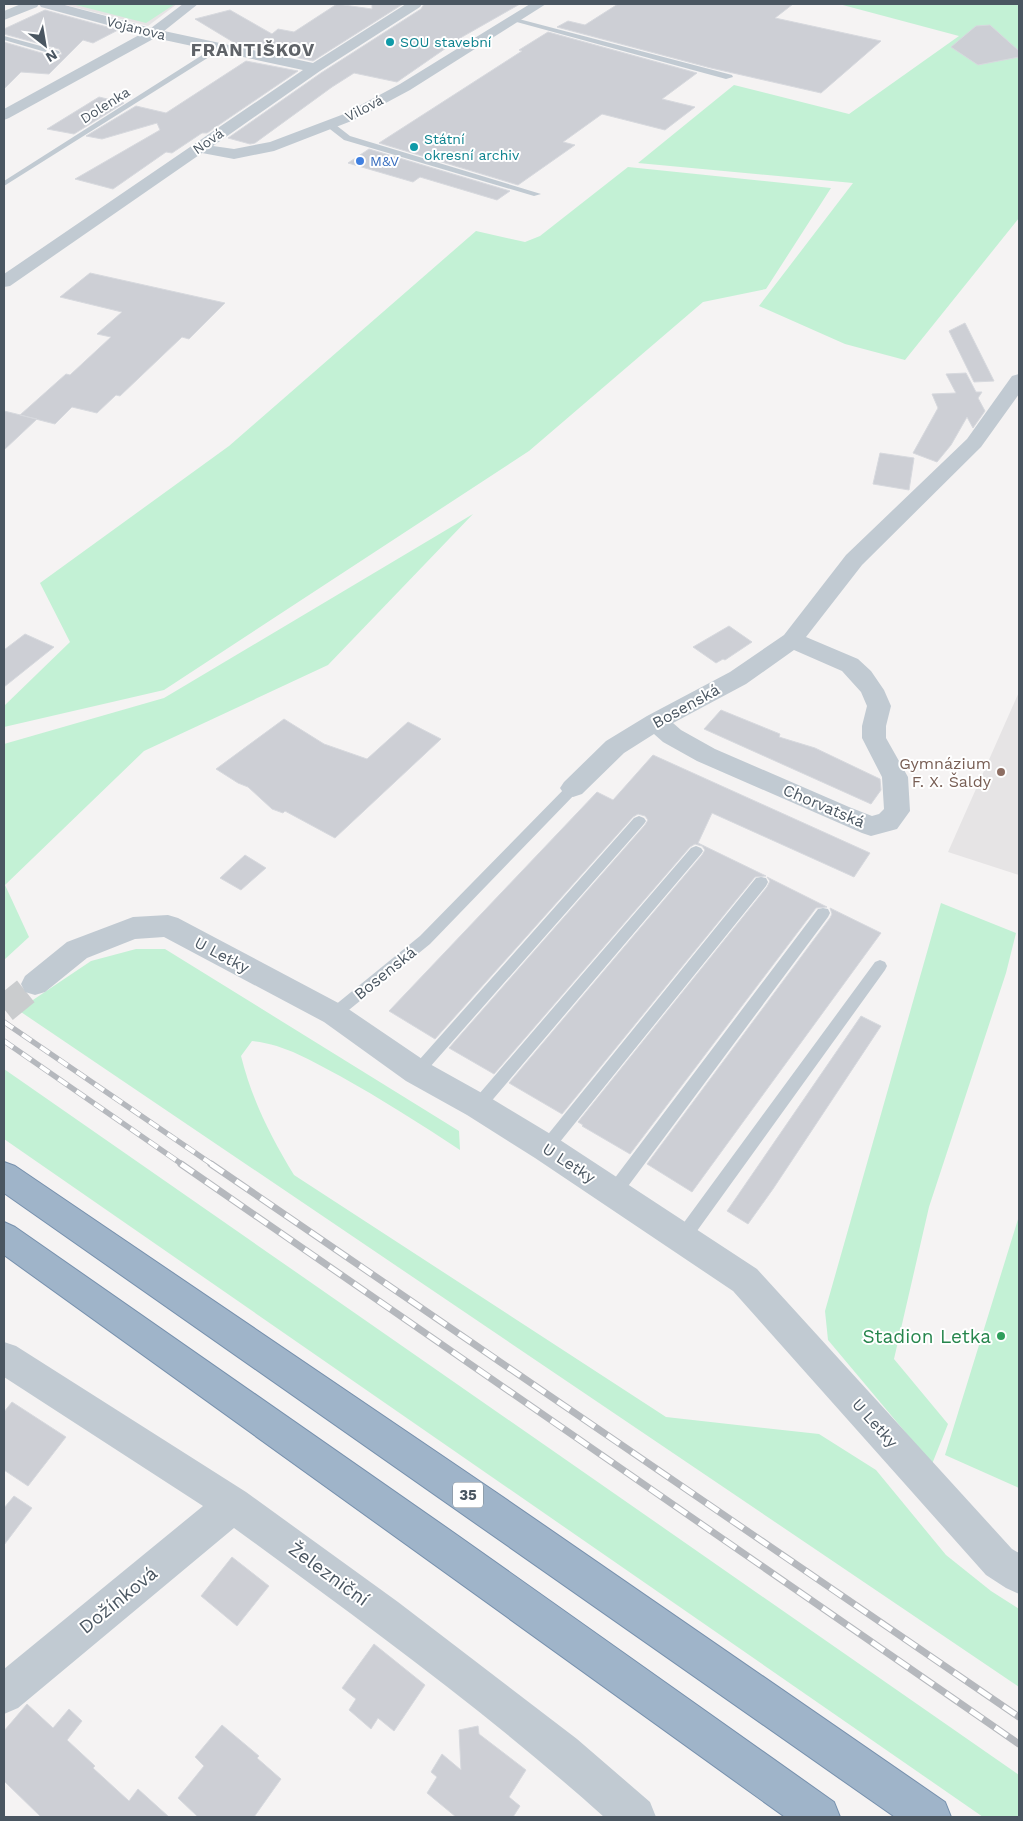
<svg xmlns="http://www.w3.org/2000/svg" width="1023" height="1821" font-family="'Work Sans',sans-serif">
	<style>
		.education { fill: #e6e4e5 }
		.green { fill: #c3f1d5 }
		.building { fill: #cdcfd5; stroke: #d7d9de }
		.lines { fill: none; stroke-linecap: round; stroke-linejoin: round }
		.minor-tunnel { stroke: #caccce; stroke-width: 28; stroke-dasharray: 28 14; stroke-linecap: butt }
		.trunk-casing { stroke: #7690ad; stroke-width: 2 }
		.service { fill: #c1cad2; fill-rule: evenodd }
		.minor { fill: #c1cad2; fill-rule: evenodd }
		.trunk { fill: #9fb4c9; fill-rule: evenodd }
		.rail-far1-casing { stroke: #b5b8bd; stroke-width: 5.5 }
		.rail-casing { stroke: #b5b8bd; stroke-width: 7 }
		.rail-far1 { stroke: #fff; stroke-width: 4; stroke-dasharray: 11; stroke-linecap: butt }
		.rail { stroke: #fff; stroke-width: 5; stroke-dasharray: 15; stroke-linecap: butt }
		.culture-dot { fill: #0f9aa8; stroke: #fff; stroke-width: 2 }
		.shop-dot { fill: #3f7fe0; stroke: #fff; stroke-width: 2 }
		.education-dot { fill: #8d6e63; stroke: #fff; stroke-width: 2 }
		.leisure-dot { fill: #2e9e5b; stroke: #fff; stroke-width: 2 }
		.labels { text-anchor: middle; dominant-baseline: central; stroke-width: 4; stroke-linejoin: round; paint-order: stroke }
		.far-street-label { font-size: 14px; fill: #4a5661; stroke: #fff }
		.far-culture-label { font-size: 14px; fill: #0d838f; stroke: #fff; text-anchor: start }
		.far-shop-label { font-size: 14px; fill: #366cbe; stroke: #fff; text-anchor: start }
		.shield { fill: #fff; stroke: #808990; stroke-width: 1 }
		.shield-label { font-size: 15px; font-weight: bold; fill: #4a5661 }
		.street-label { font-size: 16px; fill: #4a5661; stroke: #fff }
		.education-label { font-size: 16px; fill: #785e54; stroke: #fff; text-anchor: end }
		.far-district-label { font-size: 18px; font-weight: bold; letter-spacing: 1px; fill: #5f6368; stroke: #fff }
		.near-leisure-label { font-size: 19px; fill: #27864d; stroke: #fff; text-anchor: end }
		.near-street-label { font-size: 19px; fill: #4a5661; stroke: #fff }
	</style>
	<rect width="100%" height="100%" fill="#f5f3f3"/>
	<path class="education" d="M62,4h115l-29,22z
		M1019,692v183l-71,-23z"/>
	<path class="green" d="M72,4h103l-29,19z
		M839,4h180v214l-114,142 -60,-16 -86,-38 94,-123 -215,-20 96,-78 115,29 110,-78z
		M628,167l203,21 -65,101 -63,13 -174,149 -365,239 -160,37v-21l66,-64 -30,-59 189,-137 247,-215 49,11 15,-6z
		M473,514l-145,151 -184,86 -139,134 24,52 -25,23v-216l160,-46z
		M941,903l75,30 -10,40 -77,234 -35,152 54,65 -16,40 -104,-124 -3,-29z
		M136,949h29l294,182 1,19c-39,-26 -79,-51 -120,-74 -28,-15 -56,-32 -88,-35l-11,15c11,44 30,81 53,119l372,242 153,17 57,36 70,85 45,36 28,18v78l-1001,-677 73,-49z
		M4,1069l1015,706v42h-36l-979,-678z
		M1019,1216v272l-74,-33z"/>
	<path class="building" d="M337,4l35,5v-5h31l-90,57 -75,-16 -43,-26 35,-9 42,24 6,-5 16,3z
		M424,4h96l-58,33 -65,45 -43,-9 -22,14 -77,56 -5,1 -22,-6 93,-65 100,-64z
		M618,4h175l-18,14 106,23 -60,52 -110,-25 -154,-41 11,-6 17,4z
		M45,10l73,20 -25,13 -10,-3 -34,34 -28,-2 -17,17v-47l51,15 7,-3 -3,-5 -55,-15v-5z
		M990,25l29,26v6l-41,8 -27,-18 25,-21z
		M548,32l149,41 -35,26 33,8 -30,23 -63,-16 -39,28 12,3 -57,40 -139,-42 143,-92 -3,-1z
		M246,61l52,10 -91,62h-5l-30,20 -6,-1 -53,37 -38,-10 85,-49 -3,-7 -55,16 -16,-3 50,-30 30,7z
		M99,97l25,6 -50,31 -27,-5z
		M369,149l141,42 -13,9 -77,-23 -7,5 -65,-19z
		M90,273l135,30 -36,36 -7,-2 -62,59 -4,-1 -19,18 -25,-6 -17,17 -35,-9 46,-41 4,1 41,-38 -14,-3 25,-22 -62,-15z
		M965,323l29,58 -20,1 -25,-51z
		M966,373l10,19h6l-4,6 7,13 -12,17 -6,-11 -16,28 -14,17 -24,-9 25,-45 -6,-14 24,-1 -10,-19z
		M4,411l33,8 -33,31z
		M880,453l34,5 -5,32 -36,-6z
		M729,626l23,16 -27,18 -2,-1 -7,4 -23,-16z
		M25,634l29,13 -50,40v-37z
		M721,710l59,24 -1,3 36,11 65,31 1,11 -10,14 -167,-75z
		M284,719l40,25 43,15 41,-37 33,17 -106,99 -50,-27 -2,2 -11,-4 -24,-22 -10,-4 -22,-14z
		M653,755l217,98 -16,24 -142,-64 -14,30 68,33 -11,1 -193,237 -53,-31 193,-228 3,-5 -3,-4 -7,-2 -5,3 -196,227 -45,-26 196,-223 3,-5 -3,-4 -7,-2 -5,3 -198,222 -46,-28 208,-219 16,8z
		M245,855l21,13 -25,22 -21,-12z
		M767,877l60,30 -11,1 -186,246 -48,-28 1,-1 -5,-3 189,-235 3,-6z
		M830,908l51,25 -189,259 -45,-28 183,-246 2,-4z
		M861,1016l20,10 -108,163 -25,35 -21,-13z
		M12,1402l54,35 -38,49 -24,-16v-58z
		M14,1496l18,12 -28,37v-37z
		M232,1557l37,29 -32,40 -36,-30z
		M374,1644l51,41 -31,46 -16,-13 -7,11 -22,-19 7,-11 -14,-11z
		M27,1704l26,24 16,-19 13,12 -15,19 28,26 -2,2 36,33 9,-12 31,28h-128l-37,-36v-50z
		M222,1725l37,31 -2,2 24,21 -27,38h-56l-20,-19 26,-32 -9,-9z
		M478,1726l1,8 47,36 -17,27 11,9 -7,11h-57l-29,-24 10,-16 -6,-5 11,-18 19,16 -2,-40z"/>
	<g class="lines">
		<path class="minor-tunnel" d="M4,1009l31,-25"/>
		<defs>
			<path id="trunk" d="M4,1162l11,4 479,325 451,311 6,15h-56l-891,-624z
				M4,1222l11,5 442,308 377,267 6,15h-55l-781,-562z"/>
		</defs>
		<use href="#trunk" class="trunk-casing"/>
		<path class="service" d="M515,18l217,57 1,2 -7,2 -213,-58 -2,-1z
			M4,36l55,15 1,2 -4,2 -52,-15z
			M218,45l7,2 -221,139v-5z
			M326,122h6l18,14 191,58 -7,2 -190,-56 -18,-14z
			M573,783l5,2 1,3 -1,3 -148,153 -91,74 -5,2 -5,-2 -2,-4 2,-4 91,-74 148,-151z
			M639,816l5,2 2,3 -2,3 -222,252 -5,2 -5,-2 -2,-4 2,-4 222,-250z
			M696,846l5,2 2,3 -2,3 -218,257 -5,1 -5,-1 -3,-5 3,-5 218,-253z
			M761,877l5,1 2,4 -2,4 -215,267 -5,2 -5,-2 -3,-5 3,-5 215,-265z
			M823,908l5,1 2,4 -2,4 -208,280 -6,2 -6,-2 -2,-5 2,-5 210,-278z
			M880,960l5,2 2,4 -2,4 -196,272 -6,2 -6,-2 -2,-5 2,-5 198,-270z"/>
		<path class="minor" d="M21,4h18l-2,3 -33,13v-9z
			M39,4h22l90,24 32,-24h15l-34,27 149,32 93,-59h16l-2,3 -100,64 -107,75 21,3 36,-7 74,-28 56,-30 130,-80h16l-136,86 -56,30 -80,31 -40,8 -32,-6 -192,133 -6,1v-13l299,-204 -148,-32 -146,80 -5,2v-11l137,-75 -100,-27z
			M1019,374v20l-38,53 -119,118 -56,72 52,22 13,12 13,19 7,16 -5,20v12l22,39 2,34 -13,18 -26,7 -9,-3 -165,-72 -34,-19 -9,-8 -30,19 -42,41 -9,3 -9,-3 -4,-6 4,-6 42,-41 41,-25 83,-44 54,-37 62,-80 121,-116 45,-63zM794,650l48,21 19,21 6,14 -5,20v12l20,39 2,32 -5,5 -7,2 -23,-9 -134,-58 -34,-19 -8,-7 73,-39z
			M168,915l10,3 166,88 84,57 61,34 68,41 200,131 255,280 7,4v41l-13,-6 -20,-13 -253,-284 -198,-133 -68,-43 -61,-34 -82,-59 -160,-85 -29,2 -48,19 -42,34 -10,3 -10,-3 -4,-8 4,-8 42,-34 66,-25z
			M4,1342l12,4 230,146 152,110 179,137 73,63 6,15h-52c-116,-104 -244,-197 -370,-289l-216,180 -14,6v-45l199,-163 -199,-129z"/>
		<use href="#trunk" class="trunk"/>
		<defs>
			<path id="rail-far1" d="M4,1022l209,143
				M4,1041l179,124"/>
			<path id="rail" d="M181,1164l838,580
				M211,1164l808,553"/>
		</defs>
		<use href="#rail-far1" class="rail-far1-casing"/>
		<use href="#rail" class="rail-casing"/>
		<use href="#rail-far1" class="rail-far1"/>
		<use href="#rail" class="rail"/>
	</g>
	<g class="culture-dot">
		<circle cx="390" cy="42" r="5"/>
		<circle cx="414" cy="147" r="5"/>
	</g>
	<circle class="shop-dot" cx="360" cy="161" r="5"/>
	<circle class="education-dot" cx="1001" cy="772" r="5"/>
	<circle class="leisure-dot" cx="1001" cy="1336" r="5"/>
	<g class="labels">
		<g class="far-street-label">
			<text transform="translate(136 28) rotate(14)">Vojanova</text>
			<text transform="translate(105 105) rotate(-32)">Dolenka</text>
			<text transform="translate(364 108) rotate(-27)">Vilová</text>
			<text transform="translate(208 141) rotate(-35)">Nová</text>
		</g>
		<g class="far-culture-label">
			<text x="400" y="42">SOU stavební</text>
			<text x="424" y="139">Státní<tspan x="424" dy="16">okresní archiv</tspan></text>
		</g>
		<g class="far-shop-label">
			<text x="370" y="161">M&amp;V</text>
		</g>
		<rect class="shield" x="453" y="1482.5" width="30" height="25" rx="4"/>
		<g class="shield-label">
			<text x="468" y="1495">35</text>
		</g>
		<g class="street-label">
			<text transform="translate(686 706) rotate(-29)">Bosenská</text>
			<text transform="translate(824 806) rotate(23)">Chorvatská</text>
			<text transform="translate(222 955) rotate(28)">U Letky</text>
			<text transform="translate(385 973) rotate(-39)">Bosenská</text>
			<text transform="translate(569 1163) rotate(33)">U Letky</text>
			<text transform="translate(875 1423) rotate(48)">U Letky</text>
		</g>
		<g class="education-label">
			<text x="991" y="763">Gymnázium<tspan x="991" dy="18">F. X. Šaldy</tspan></text>
		</g>
		<g class="far-district-label">
			<text x="253" y="49">FRANTIŠKOV</text>
		</g>
		<g class="near-leisure-label">
			<text x="991" y="1336">Stadion Letka</text>
		</g>
		<g class="near-street-label">
			<text transform="translate(329 1574) rotate(36)">Železniční</text>
			<text transform="translate(118 1600) rotate(-39)">Dožínková</text>
		</g>
	</g>
	<rect width="1023" height="1821" fill="none" stroke="#4a5661" stroke-width="10"/>
	<g transform="translate(45 45) rotate(149)" stroke="#ffffff" stroke-width="4" paint-order="stroke">
	<path d="M0-4L9 19L0 12L-9 19Z" fill="#4a5661"/>
	<text y="-8" font-size="14" font-weight="bold" text-anchor="middle" fill="#4a5661">N</text>
	</g>
</svg>
